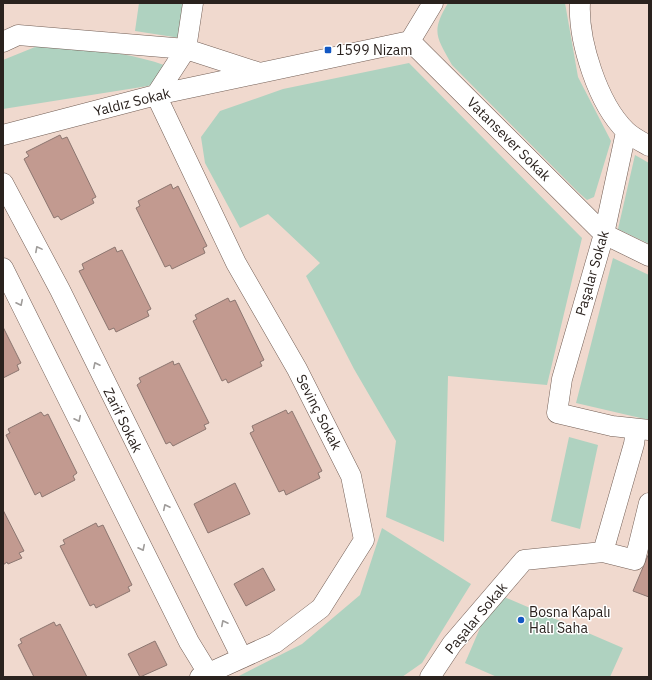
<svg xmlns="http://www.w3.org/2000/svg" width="652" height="680" font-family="'IBM Plex Sans',sans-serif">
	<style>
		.green { fill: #afd2c0 }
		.building { fill: #c29a90; stroke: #8c7670 }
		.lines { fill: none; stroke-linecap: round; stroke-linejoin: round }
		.minor-casing { stroke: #735f56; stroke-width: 21 }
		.minor { stroke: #fff; stroke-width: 20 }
		.oneway { stroke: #9f9c9a }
		.poi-dot { fill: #1358c3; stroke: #fff; stroke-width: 1.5 }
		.labels { text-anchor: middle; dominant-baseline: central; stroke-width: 3; stroke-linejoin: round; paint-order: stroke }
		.poi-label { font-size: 14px; fill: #2a221e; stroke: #fff; text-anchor: start }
		.street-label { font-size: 14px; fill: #2a221e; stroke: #fff }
	</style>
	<rect width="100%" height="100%" fill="#f0d9ce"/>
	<path class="green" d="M139,3h47l-6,35 -45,-7z
		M448,3h117l13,74 33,64 -17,56 -7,3 -9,-8 -126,-127c-16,-29 -21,-33 -4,-62z
		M40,45c40,3 92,7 129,22l-7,13 -14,6 -145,23v-49z
		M409,63l173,175 -35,147 -99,-9 -4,166 -58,-25 10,-76 -42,-72 -48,-93 14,-13 -52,-49 -28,14 -35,-65 -4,-26 19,-26 63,-22z
		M635,155l14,8v81l-31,-15z
		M613,258l36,17v145l-73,-17z
		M569,437l29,8 -18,84 -29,-8z
		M382,528l89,56 -49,79 -20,14h-165l65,-33 58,-49z
		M495,593l128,55 -13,29h-113l-32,-14z"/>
	<path class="building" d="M60,135l2,4 5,-2 29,60 -4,2 2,4 -33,17 -3,-4 -4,2 -30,-59 5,-3 -3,-4z
		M171,184l2,5 5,-3 29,60 -4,2 2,5 -33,16 -2,-4 -5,2 -29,-59 4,-2 -2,-5z
		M115,247l2,5 5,-2 29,59 -4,2 2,5 -33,16 -2,-4 -5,2 -30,-59 5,-2 -2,-5z
		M228,298l2,4 5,-2 29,60 -4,2 2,4 -34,17 -2,-4 -4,2 -29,-60 4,-2 -2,-4z
		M3,327l18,36 -4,2 2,5 -16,8z
		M173,361l1,4 5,-2 30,60 -5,2 2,4 -33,17 -3,-4 -4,2 -29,-59 4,-3 -2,-4z
		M286,410l2,4 4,-3 30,60 -4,2 2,5 -34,17 -2,-5 -5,2 -29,-59 4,-2 -2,-5z
		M41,412l3,4 4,-2 29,59 -4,3 2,4 -33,17 -2,-5 -5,3 -29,-60 4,-2 -2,-4z
		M235,483l15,31 -42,19 -14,-29z
		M3,510l21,41 -5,2 3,5 -14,6 -1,-2 -4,3z
		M96,523l2,4 5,-2 29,60 -4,2 2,4 -34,17 -2,-4 -4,2 -30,-60 5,-2 -2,-4z
		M649,553v44l-16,-6z
		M263,568l12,22 -29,16 -12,-22z
		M54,622l2,4 4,-2 27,53h-53l-16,-32 4,-2 -2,-4z
		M155,641l12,24 -27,12 -12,-23z"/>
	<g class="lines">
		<defs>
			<path id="minor" d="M193,3l-7,46 -30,46 80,168 61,106 54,107 13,64 -43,68 -46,35 -75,34
				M580,3c-2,38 18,101 46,128 6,6 16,11 23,15
				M410,41l194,193 45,22
				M410,41l23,-38
				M3,42l15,-7 168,14 74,24
				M626,132l-22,102 -42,145 -5,34 55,13 37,4
				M3,135l153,-40 254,-54
				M3,183l57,107 182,368
				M3,268l186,374 19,31
				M603,552l31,-108 2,-15
				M430,677l22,-33 72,-84 79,-8 32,8 14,-57"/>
		</defs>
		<use href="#minor" class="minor-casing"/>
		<use href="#minor" class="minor"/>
	</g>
	<defs><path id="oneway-chevron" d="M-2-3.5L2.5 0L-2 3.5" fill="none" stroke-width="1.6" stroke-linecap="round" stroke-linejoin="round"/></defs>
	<g class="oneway">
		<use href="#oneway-chevron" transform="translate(38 249) rotate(-118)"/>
		<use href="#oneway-chevron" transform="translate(20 303) rotate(64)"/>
		<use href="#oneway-chevron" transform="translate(96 365) rotate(-116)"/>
		<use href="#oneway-chevron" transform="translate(78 419) rotate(64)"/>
		<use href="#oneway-chevron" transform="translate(166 507) rotate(-116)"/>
		<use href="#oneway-chevron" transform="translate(142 548) rotate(64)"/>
		<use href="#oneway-chevron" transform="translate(224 623) rotate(-117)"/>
	</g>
	<g class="poi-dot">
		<rect x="324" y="46" width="8" height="8" rx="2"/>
		<circle cx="521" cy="620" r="4"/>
	</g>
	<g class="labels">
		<g class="poi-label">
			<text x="336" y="50">1599 Nizam</text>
			<text x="529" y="612">Bosna Kapalı<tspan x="529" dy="16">Halı Saha</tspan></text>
		</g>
		<g class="street-label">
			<text transform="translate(132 102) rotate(-14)">Yaldız Sokak</text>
			<text transform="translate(509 139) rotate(45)">Vatansever Sokak</text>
			<text transform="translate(592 273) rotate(-74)">Paşalar Sokak</text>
			<text transform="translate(319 412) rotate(63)">Sevinç Sokak</text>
			<text transform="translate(123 420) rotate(64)">Zarif Sokak</text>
			<text transform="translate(476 618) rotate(-50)">Paşalar Sokak</text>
		</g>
	</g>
	<rect width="652" height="680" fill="none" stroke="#2a221e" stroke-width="8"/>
</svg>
